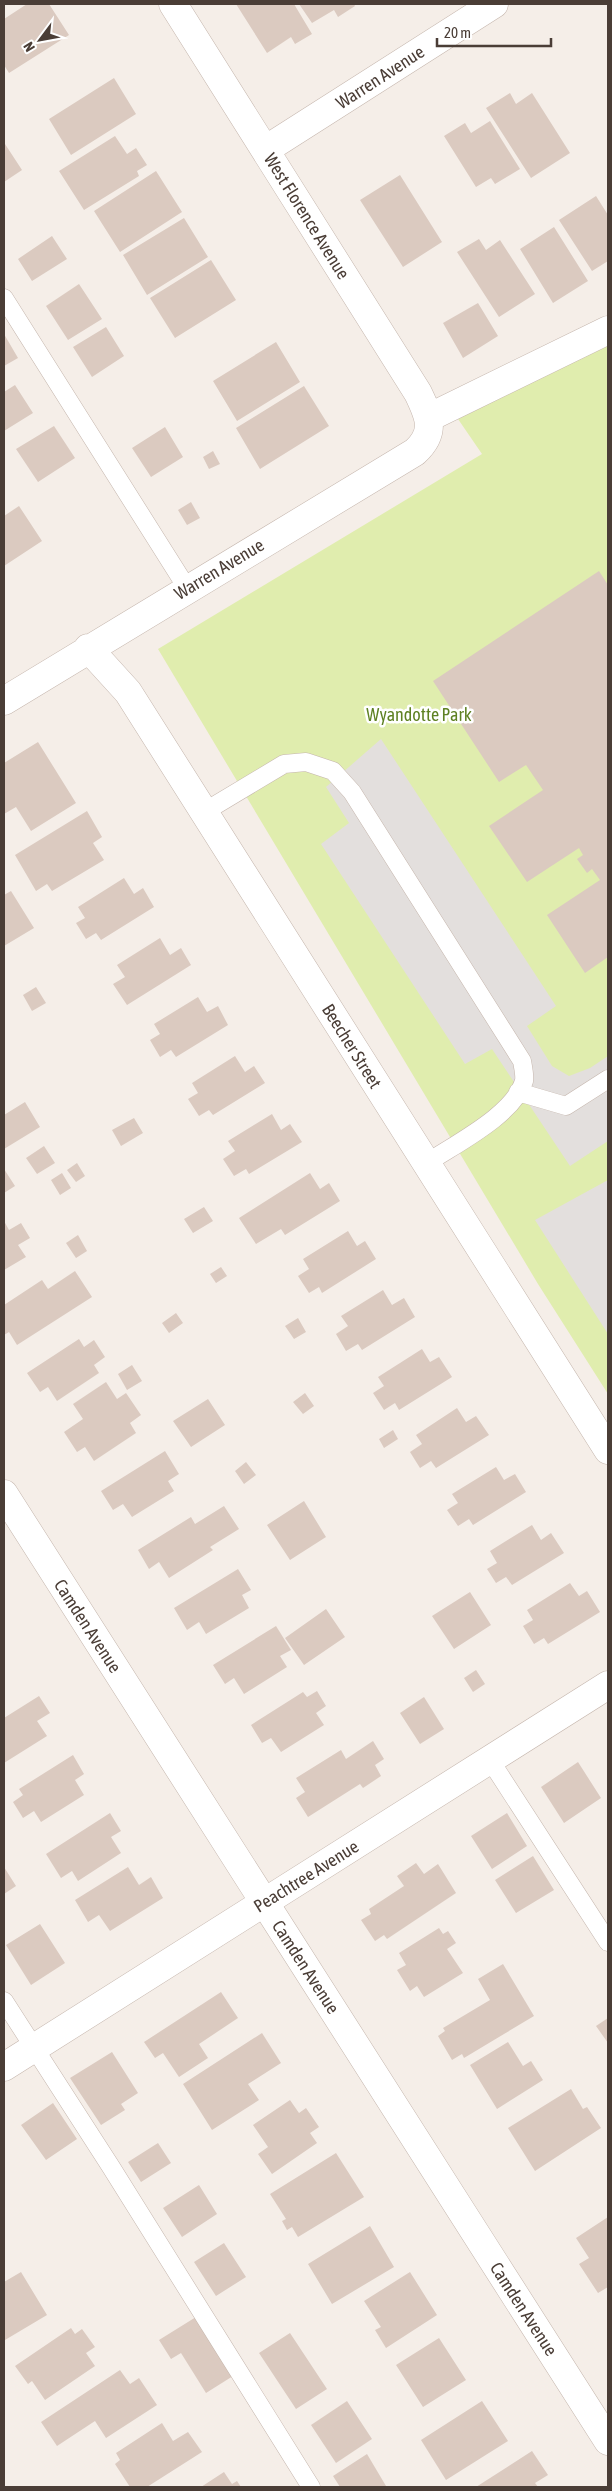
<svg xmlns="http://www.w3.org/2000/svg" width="612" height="2491" font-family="'Asap Condensed',sans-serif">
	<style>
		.green { fill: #e0edae }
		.parking { fill: #e3dfdd }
		.building { fill: #dbcac0 }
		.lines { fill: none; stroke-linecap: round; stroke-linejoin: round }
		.lane-casing { stroke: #c5b6ad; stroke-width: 19 }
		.street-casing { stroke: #c5b6ad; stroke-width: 29 }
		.lane { stroke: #fff; stroke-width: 18 }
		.street { stroke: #fff; stroke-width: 28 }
		.labels { text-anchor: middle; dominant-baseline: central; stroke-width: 5; stroke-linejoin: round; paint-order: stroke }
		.street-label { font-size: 18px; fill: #4a3d36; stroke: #fff }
		.park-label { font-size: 18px; fill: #5e8123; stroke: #fff }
	</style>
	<rect width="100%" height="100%" fill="#f5eee8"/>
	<path class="green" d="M608,329v1065l-70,-110 -380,-635 324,-195 -24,-35z"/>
	<path class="parking" d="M381,739l175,267 -29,20 25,40 17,10 21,-8 18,-12v85l-38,25 -78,-117 -27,15 -144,-220 28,-21 -23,-36z
		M608,1180v154l-73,-114z"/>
	<path class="building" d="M27,4h22l20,31 -60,38 -5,-8v-46z
		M236,4h58l18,30 -17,10 -4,-7 -24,16z
		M299,4h55l1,2 -17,11 -4,-7 -22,13z
		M114,78l22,36 -65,41 -22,-36z
		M510,93l6,11 16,-11 38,60 -39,25 -45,-70z
		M490,121l30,48 -25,15 -4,-6 -15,9 -32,-51 21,-13 6,10z
		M115,136l12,18 9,-6 11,17 -10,6 2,5 -55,34 -25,-39z
		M5,144l17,26 -18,12v-37z
		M156,171l26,41 -62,40 -26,-41z
		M400,175l42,67 -39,25 -43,-67z
		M596,196l12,19v46l-16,10 -33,-51z
		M184,218l24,39 -61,38 -24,-40z
		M554,227l34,54 -35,22 -33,-54z
		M52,236l15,23 -35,22 -14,-22z
		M479,239l7,11 14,-10 35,54 -36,23 -42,-65z
		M211,260l25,40 -61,38 -25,-40z
		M79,284l23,35 -34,21 -22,-34z
		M478,303l20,33 -35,22 -20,-35z
		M106,327l18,29 -32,21 -19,-30z
		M4,334l14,24 -14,8z
		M276,342l24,40 -63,39 -24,-40z
		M15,385l18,28 -29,18v-39z
		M304,386l25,40 -69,43 -24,-41z
		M54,426l21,32 -37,24 -22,-33z
		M165,427l18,30 -32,20 -19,-29z
		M213,451l7,13 -11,5 -6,-12z
		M191,502l9,16 -13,7 -9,-15z
		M19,506l23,35 -38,25v-50z
		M599,571l9,14v372l-23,16 -38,-58 53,-35 -8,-11 -5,4 -10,-14 6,-4 -4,-7 -52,34 -38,-56 54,-36 -17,-25 -27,17 -66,-101z
		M38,742l38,61 -45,28 -15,-24 -12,7v-51z
		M87,811l15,26 -9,6 11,17 -52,31 -5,-7 -11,7 -21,-36z
		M124,878l10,16 9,-6 11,19 -53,33 -5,-7 -10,6 -10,-16 9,-5 -7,-11z
		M11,891l23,37 -30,18v-51z
		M160,938l10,17 11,-7 10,17 -64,40 -14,-21 12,-7 -8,-12z
		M36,987l10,16 -14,8 -9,-16z
		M198,997l9,15 11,-6 10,19 -52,32 -5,-7 -11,7 -10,-17 10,-6 -6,-10z
		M235,1056l10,16 9,-6 11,17 -52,32 -4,-5 -10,6 -11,-17 10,-6 -6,-10z
		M25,1102l15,25 -36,22v-34z
		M272,1114l9,16 9,-6 12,18 -53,32 -3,-5 -12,7 -11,-17 12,-8 -7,-10z
		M134,1118l9,15 -22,13 -9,-16z
		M44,1146l11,17 -18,11 -11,-16z
		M77,1163l8,13 -9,6 -9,-12z
		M4,1169l11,17 -11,7z
		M62,1173l9,15 -11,7 -9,-15z
		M310,1173l10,16 9,-6 11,18 -55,34 -4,-6 -25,15 -17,-26z
		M204,1207l9,14 -20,12 -9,-14z
		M4,1221l5,9 12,-7 9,15 -12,7 8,12 -22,13z
		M348,1231l9,15 8,-5 11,18 -54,34 -3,-6 -10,6 -11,-17 11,-7 -6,-10z
		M78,1235l9,16 -11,7 -10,-15z
		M221,1267l6,9 -11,7 -6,-9z
		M75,1271l17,26 -75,48 -8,-13 -5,3v-30l38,-25 6,9z
		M383,1290l9,15 12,-7 11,19 -53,33 -4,-6 -12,7 -10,-17 12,-8 -7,-10z
		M176,1313l7,10 -14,10 -7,-10z
		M298,1318l8,14 -12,7 -9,-13z
		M79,1339l5,8 10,-7 11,17 -11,8 5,8 -42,28 -9,-14 -8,5 -13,-19z
		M422,1349l8,13 9,-5 13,20 -53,33 -4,-7 -11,7 -11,-17 11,-7 -6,-9z
		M132,1365l10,16 -15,9 -9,-16z
		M106,1382l11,17 9,-6 15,22 -11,8 6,10 -42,28 -9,-14 -8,5 -13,-20 19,-13 -10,-15z
		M305,1393l9,13 -11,8 -10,-12z
		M208,1399l17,26 -34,22 -18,-26z
		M457,1408l9,14 10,-6 13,19 -53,33 -5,-7 -11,7 -10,-16 12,-8 -6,-9z
		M393,1430l5,9 -14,9 -5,-9z
		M165,1451l14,23 -11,7 6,10 -42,26 -9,-13 -10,6 -12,-19z
		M246,1462l10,13 -12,9 -9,-13z
		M496,1467l8,13 11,-6 11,18 -53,33 -4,-6 -11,7 -11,-16 11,-7 -6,-9z
		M304,1501l22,36 -36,23 -23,-35z
		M224,1506l15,23 -29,18 3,3 -44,28 -10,-16 -10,7 -11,-19 53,-33 4,7z
		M532,1525l9,15 10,-7 13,20 -52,32 -6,-8 -10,6 -9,-14 10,-6 -7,-12z
		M238,1569l13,21 -9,5 7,13 -43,26 -7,-12 -12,8 -13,-22z
		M570,1583l9,13 8,-5 13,21 -52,32 -4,-6 -10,6 -11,-18 10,-6 -6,-10z
		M470,1592l21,33 -37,24 -22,-33z
		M326,1609l19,28 -41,28 -19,-27z
		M276,1626l15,24 -11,6 7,11 -43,27 -10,-16 -9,6 -12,-19z
		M476,1670l9,14 -12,8 -9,-14z
		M317,1691l9,15 -10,7 8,12 -43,27 -10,-14 -9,5 -11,-18 52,-33 4,5z
		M39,1696l11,17 -13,8 10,15 -43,27v-45z
		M424,1697l20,32 -24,15 -20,-31z
		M373,1741l11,18 -9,6 6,11 -18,12 -3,-4 -52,33 -12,-19 9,-6 -9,-14 45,-28 5,9z
		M73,1755l11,19 -9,6 9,15 -43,27 -7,-11 -11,7 -10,-16 10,-7 -4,-6z
		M578,1762l23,36 -37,25 -23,-36z
		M110,1813l11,18 -10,6 10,16 -43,28 -6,-10 -11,7 -15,-24z
		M507,1813l20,33 -35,23 -21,-33z
		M533,1856l21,34 -38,23 -21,-33z
		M416,1863l8,11 14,-10 18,29 -69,46 -3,-4 -9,6 -14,-21 10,-6 -2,-5 35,-23 -7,-10z
		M4,1867l12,19 -12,8z
		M128,1867l11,18 12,-8 12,21 -53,33 -11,-16 -11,7 -13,-22z
		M40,1924l25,39 -34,22 -25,-40z
		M439,1928l4,6 5,-3 8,12 -9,6 16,24 -39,24 -7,-11 -7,5 -13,-21 9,-5 -7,-12z
		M503,1964l31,52 -70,42 -2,-4 -10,6 -14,-24 7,-5 -2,-3 47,-28 -12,-21z
		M221,1992l17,26 -39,26 9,14 -29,19 -16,-24 -8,5 -11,-16z
		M608,2018v25l-12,-17z
		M262,2033l19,30 -33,21 11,16 -47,30 -29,-46z
		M508,2042l15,24 8,-5 12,19 -46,29 -27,-44z
		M112,2052l26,41 -17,11 4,6 -24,15 -31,-47z
		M571,2089l12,20 4,-2 14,21 -66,43 -27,-43z
		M290,2100l9,13 7,-5 13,19 -9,6 7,10 -45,31 -14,-20 10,-7 -15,-22z
		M53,2103l24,36 -31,21 -25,-35z
		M158,2143l13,20 -30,19 -13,-20z
		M336,2153l28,44 -66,40 -6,-10 -5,3 -5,-9 4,-2 -16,-25z
		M199,2185l18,29 -35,23 -19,-29z
		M608,2217v70l-10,6 -19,-29 10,-6 -13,-20z
		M370,2226l24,41 -62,37 -24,-40z
		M224,2243l22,34 -30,19 -22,-34z
		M21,2272l26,43 -42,25 -1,-58z
		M410,2272l27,43 -51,33 -11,-18 6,-3 -17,-26z
		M196,2317l37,59 -27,17 -25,-40 -10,6 -12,-19z
		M71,2328l4,6 7,-5 13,18 -9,6 9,13 -50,34 -13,-19 -4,3 -13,-18z
		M290,2333l37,56 -31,20 -37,-56z
		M439,2338l27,42 -43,27 -27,-42z
		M120,2370l10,14 9,-6 18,27 -51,33 -11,-17 -38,25 -16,-24z
		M347,2401l25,38 -36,24 -25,-38z
		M482,2401l26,40 -62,39 -25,-40z
		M162,2423l11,18 15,-9 14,20 -55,35h-17l-15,-23 5,-4 -4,-7z
		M532,2451l16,24 -13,8 3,4h-62z
		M367,2454l19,32 -46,1 -7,-11z
		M224,2472l8,12 5,-3 4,6h-40z"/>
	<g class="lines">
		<defs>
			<path id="lane" d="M4,298l183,290
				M204,812l80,-48 22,-2 27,9 19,21 170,269c1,6 3,14 2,20 -10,34 -69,63 -97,82
				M518,1092l48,14 42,-27
				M490,1760l118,182
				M4,2001l107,166 200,320"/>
			<path id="street" d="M265,150l229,-146
				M430,417l178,-87
				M88,648l40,44 480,758
				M4,701l411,-249c22,-20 14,-36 3,-59l-245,-389
				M4,1494l604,947
				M4,2067l604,-382"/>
		</defs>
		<use href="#lane" class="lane-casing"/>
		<use href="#street" class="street-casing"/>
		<use href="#lane" class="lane"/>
		<use href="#street" class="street"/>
	</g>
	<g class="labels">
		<g class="street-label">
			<text transform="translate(380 77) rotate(-33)">Warren Avenue</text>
			<text transform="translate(307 216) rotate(58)">West Florence Avenue</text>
			<text transform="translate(219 569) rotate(-31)">Warren Avenue</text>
			<text transform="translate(352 1046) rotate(58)">Beecher Street</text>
			<text transform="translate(88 1626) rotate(57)">Camden Avenue</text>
			<text transform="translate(306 1876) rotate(-32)">Peachtree Avenue</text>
			<text transform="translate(306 1967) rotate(57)">Camden Avenue</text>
			<text transform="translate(524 2309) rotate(57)">Camden Avenue</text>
		</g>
		<g class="park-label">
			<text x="419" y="714">Wyandotte Park</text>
		</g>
	</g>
	<rect width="612" height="2491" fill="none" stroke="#4a3d36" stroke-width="10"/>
	<g transform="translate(40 40) rotate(238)" stroke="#ffffff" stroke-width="4" paint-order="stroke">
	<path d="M0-4L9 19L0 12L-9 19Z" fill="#4a3d36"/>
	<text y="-8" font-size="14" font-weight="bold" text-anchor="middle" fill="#4a3d36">N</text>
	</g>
	<path d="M437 38v8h114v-8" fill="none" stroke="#4a3d36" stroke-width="2.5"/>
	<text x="444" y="38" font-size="15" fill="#4a3d36" stroke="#ffffff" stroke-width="4" paint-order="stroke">20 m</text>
</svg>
